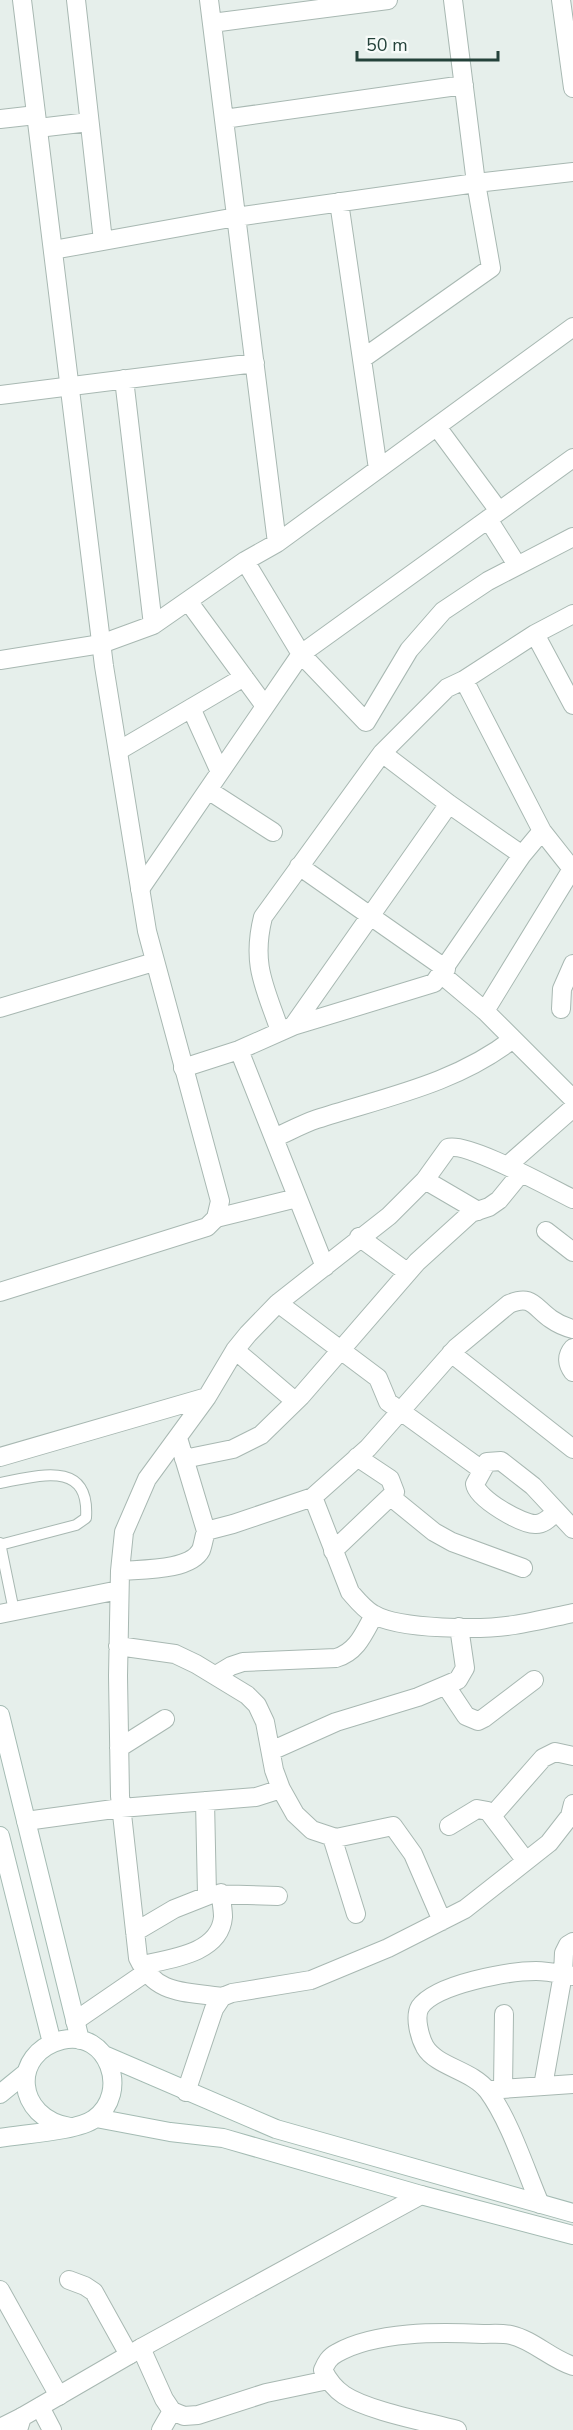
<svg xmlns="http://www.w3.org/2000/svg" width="573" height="2430" font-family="'Nunito Sans',sans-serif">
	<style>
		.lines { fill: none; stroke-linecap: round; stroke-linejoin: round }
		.service-casing { stroke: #a8b8b2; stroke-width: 12 }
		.minor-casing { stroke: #a8b8b2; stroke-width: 20 }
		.tertiary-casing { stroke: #a8b8b2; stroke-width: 20 }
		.secondary-casing { stroke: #a4bbb3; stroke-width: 20 }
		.service { stroke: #fff; stroke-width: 10 }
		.minor { stroke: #fff; stroke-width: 18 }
		.tertiary { stroke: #fff; stroke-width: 18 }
		.secondary { stroke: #fff; stroke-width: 18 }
	</style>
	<rect width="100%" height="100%" fill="#e6efeb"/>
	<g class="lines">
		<defs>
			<path id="service" d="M0,1483c38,-7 90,-24 86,35l-10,7 -76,20
				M0,1543l14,68"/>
			<path id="minor" d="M76,0l27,241
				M453,0l23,183 97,-11
				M561,0l12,88
				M212,23l176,-23
				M0,119l36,-4
				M224,119l240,-34
				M38,128l51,-6
				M339,202l39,267
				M53,250l183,-33 240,-34 15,85 -129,91
				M124,379l29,246
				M0,395l255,-32
				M437,427l62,84
				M573,458l-272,196 65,68 43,-72 34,-39 45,-30 85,-44
				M488,519l29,46
				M277,543l296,-216
				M188,601l77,105
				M535,634l38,71
				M0,660l101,-16 52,-19 92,-64 32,-18 -68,-543
				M191,708l29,64
				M118,751l126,-74
				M382,753l65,-65 17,-8
				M208,790l65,42
				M522,855l20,-24 -78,-151 71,-46 38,-20
				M299,866l147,103
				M140,889l161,-235 -56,-93
				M441,974l44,37 88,88
				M561,1009l1,-20 11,-25
				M485,1011l87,-142 -30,-38
				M293,1026l156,-222
				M239,1050l86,217
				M183,1068l56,-18 54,-24 141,-43 88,-128 -73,-51 -67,-51 -119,164c-12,48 2,70 17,114
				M274,1138c14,-6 28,-14 43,-19 68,-22 138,-35 196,-80
				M507,1166l66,-58
				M425,1180l53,31
				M216,1218l81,-20
				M546,1231l27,21
				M359,1237l48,35
				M278,1303l100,75 10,24 94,68
				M573,1348c-7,8 -6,16 0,24
				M235,1350l60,51
				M451,1353l122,96
				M178,1438l28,93 27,-7 80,-27 55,-49 88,-100 53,-44c23,-10 25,3 42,15 7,5 14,8 22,10
				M0,1457l207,-60
				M184,1459l49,-10 28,-14 40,-39 116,-134 54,-49 18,-6 10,-7 22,-27
				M313,1497l37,95c7,8 14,17 23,22 26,16 111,16 141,11 20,-3 40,-8 59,-12
				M391,1497l43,35 18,10 71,26
				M556,1512c-6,5 -11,12 -20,12 -13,1 -59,-25 -61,-40l12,-22 14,-1 32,25 40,43
				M333,1551l62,-59 -5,-13 -33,-22
				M120,1571c21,-2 70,0 81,-21 2,-5 3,-13 5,-19
				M0,1614l119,-24
				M118,1646l57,8 21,10 51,31 10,10 8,17 9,48 7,19 14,25 17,16 24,8 57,-12 20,28 29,67
				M216,1675l15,-9 12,-4 93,-4c21,-6 28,-25 38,-43
				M446,1686l20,30 12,5 6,-3 50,-38
				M119,1748l46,-29
				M271,1751l65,-29 82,-25 40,-17 7,-12 -6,-41
				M205,1801l2,94
				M492,1816l51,-58 12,-6 18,4
				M26,1821l95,-13 135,-11 25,-8
				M449,1826l28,-17 11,2 38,50
				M332,1837l24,77
				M135,1932l39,-23 38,-15 66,2
				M142,1965c27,-6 78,-11 81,-48 0,-8 -2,-16 -2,-24
				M222,1997c-37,-6 -66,-1 -84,-39l-18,-162 -2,-120 2,-105 4,-39 23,-53 60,-82 28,-47 13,-16 30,-31 111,-87 36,-36 23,-32c18,-7 104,41 125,51
				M75,2021l70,-48
				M543,2086l20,-112 1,-21 4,-8 5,-3
				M503,2089l1,-75
				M487,2090l86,-6
				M186,2092l28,-83 8,-12 10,-4 79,-13 77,-32 77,-39 84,-66 21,-27 3,-12
				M540,2204c-15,-35 -30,-83 -52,-113 -16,-21 -51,-24 -63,-44 -5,-9 -11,-30 -5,-40 16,-23 89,-36 116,-36 12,0 25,3 37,5
				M69,2280l16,6 9,6 35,63
				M0,2290l59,106
				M141,2348l23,51 8,12 12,5 14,-1 68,-22 62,-13
				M40,2407l12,23
				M0,2428l22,-11
				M161,2430l11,-19
				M457,2430c-29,-8 -89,-19 -113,-35 -9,-6 -16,-15 -21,-25 3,-7 6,-13 14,-17 39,-22 102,-21 146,-19 9,0 19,-1 28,1 22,5 40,24 62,31"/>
			<path id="tertiary" d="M0,1008l154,-46
				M0,1292l207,-65 9,-9 4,-17 -73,-270 -43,-265 -82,-666
				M18,2430l4,-13 119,-69 280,-153"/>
			<path id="secondary" d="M0,1715l80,325
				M0,1836l52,207
				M104,2055l172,74 297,84
				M0,2094l27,-22
				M96,2118l74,14 53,6 198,57 152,40
				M0,2138c22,-4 78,-7 94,-19 37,-26 14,-90 -32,-79 -52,13 -47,78 8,87"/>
		</defs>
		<use href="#service" class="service-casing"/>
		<use href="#minor" class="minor-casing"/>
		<use href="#tertiary" class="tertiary-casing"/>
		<use href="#secondary" class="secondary-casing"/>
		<use href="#service" class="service"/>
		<use href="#minor" class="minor"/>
		<use href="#tertiary" class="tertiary"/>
		<use href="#secondary" class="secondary"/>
	</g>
	<path d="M357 51v9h141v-9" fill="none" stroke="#24423a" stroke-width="3"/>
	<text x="366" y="51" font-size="18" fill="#24423a" stroke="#f7fbf9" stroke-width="4.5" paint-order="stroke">50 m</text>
</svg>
